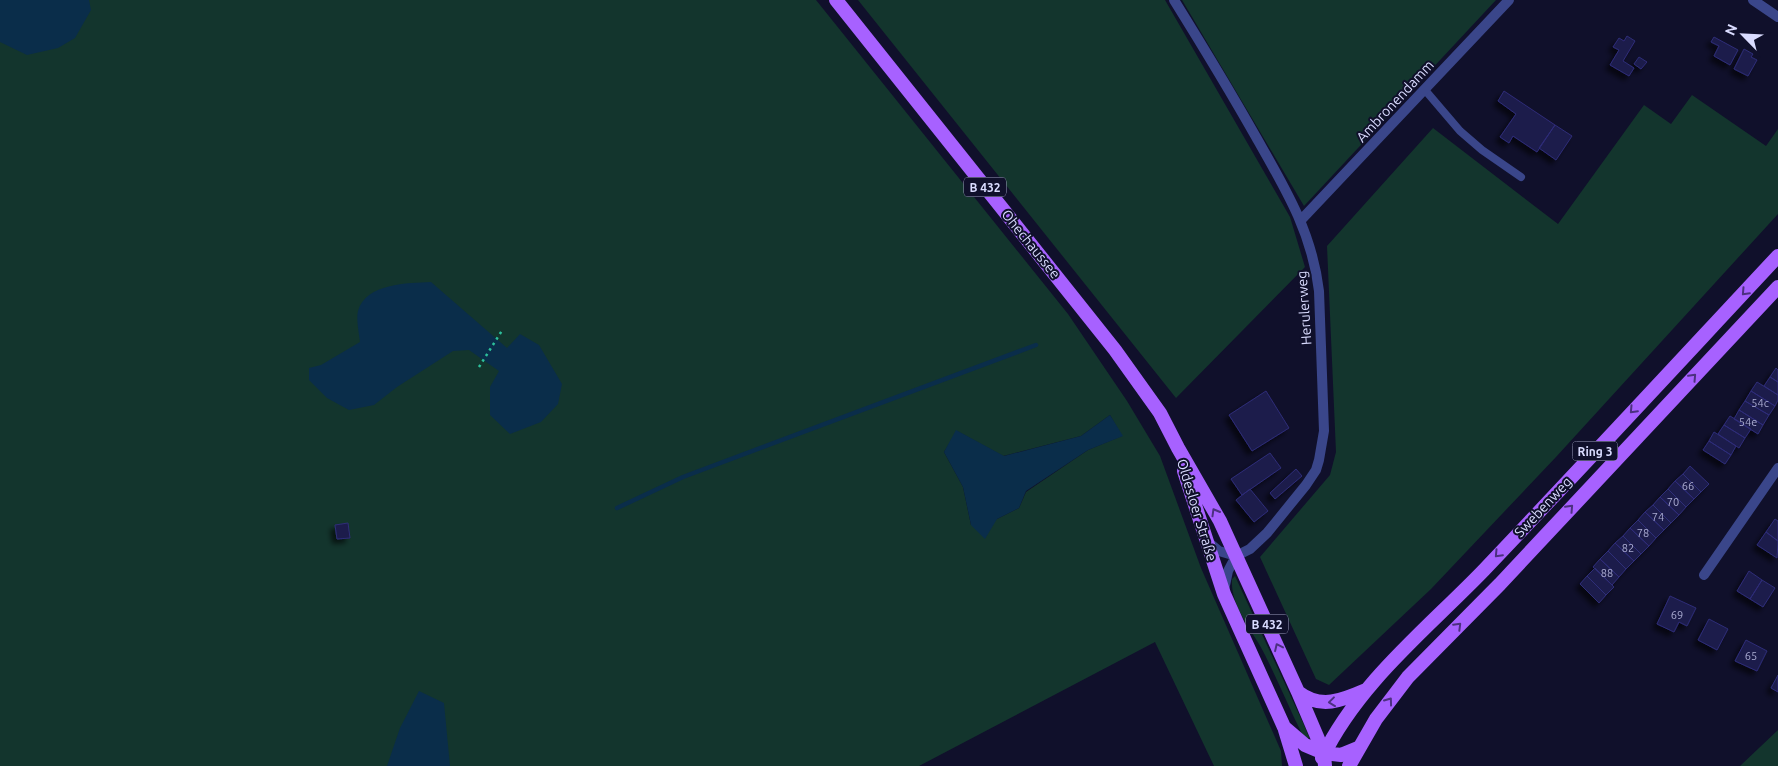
<svg xmlns="http://www.w3.org/2000/svg" width="1778" height="766" font-family="Ubuntu,sans-serif">
	<style>
		.green { fill: #13352d; fill-rule: evenodd }
		.water { fill: #0a2d4a }
		.lines { fill: none; stroke-linecap: round; stroke-linejoin: round }
		.stream { stroke: #0a2d4a; stroke-width: 4.5 }
		.building { fill: #1d1c4c; stroke: #2e2d78; filter: url(#shadow) }
		.path { stroke: #2dbf9b; stroke-width: 2.5; stroke-dasharray: 2.5 4; stroke-linecap: butt }
		.service { stroke: #3a468a; stroke-width: 8 }
		.minor { stroke: #3a468a; stroke-width: 10 }
		.primary { stroke: #a761ff; stroke-width: 14 }
		.oneway { stroke: #4c3080 }
		.labels { text-anchor: middle; dominant-baseline: central; stroke-width: 4; stroke-linejoin: round; paint-order: stroke }
		.number-label { font-size: 11px; fill: #abacd2 }
		.shield { fill: #10102b; stroke: #9d9fbf; stroke-width: 1 }
		.shield-label { font-size: 12px; font-weight: bold; fill: #dadcff }
		.street-label { font-size: 14px; fill: #dadcff; stroke: #10102b }
	</style>
	<defs>
		<filter id="shadow"><feDropShadow dx="-4.5" dy="4.5" stdDeviation="2.5" flood-color="#0009"/></filter>
	</defs>
	<rect width="100%" height="100%" fill="#10102b"/>
	<path class="green" d="M0,0h816l252,314 59,87 33,55 41,112 80,183 1,15h-68l-59,-124 -236,124h-919zM1110,415l12,21 -34,14 -62,42 -7,16 -22,11 -26,6 -8,-38 -19,-35 13,-21 46,25 78,-20z
		M858,0h307l125,217 15,50 -129,131z
		M1182,0h314l-192,206z
		M1692,95l74,51 12,-17v85l-222,243 -125,132 -102,96 -13,-6 -56,-122 70,-82 6,-23 -9,-206 106,-118 125,96 86,-119 27,19z
		M1235,576l69,149 5,12 -1,2 -3,-1 -4,-6c-12,-25 -23,-51 -36,-77 -11,-23 -35,-48 -33,-76z
		M1778,730v36h-38z"/>
	<path class="water" d="M0,0h89l2,10 -16,28 -17,10 -31,7 -27,-13z
		M431,282l76,66 13,-14 19,11 23,39 -4,20 -17,18 -31,12 -20,-19v-28l9,-16 -30,-21 -16,1 -56,36 -23,18 -25,5 -22,-12 -18,-18v-12l12,-3 39,-23c-1,-9 -4,-23 -2,-31 8,-28 50,-28 73,-29z
		M1110,415l13,21 -35,14 -62,41 -7,17 -22,11 -12,20 -14,-14 -8,-38 -19,-35 12,-22 48,26 77,-20z
		M419,691l25,12 6,63h-63l13,-38z"/>
	<g class="lines">
		<path class="stream" d="M617,508l66,-31 353,-132"/>
	</g>
	<path class="building" d="M1627,36l8,5 -12,20 11,7 -5,8 -19,-11 9,-15 -6,-3 6,-9 5,3z
		M1714,37l24,13 -8,15 -16,-9 5,-10 -8,-4z
		M1744,49l9,5 -2,3 6,3 -9,16 -14,-7z
		M1639,57l8,5 -6,7 -7,-5z
		M1504,91l51,34 -18,27 -24,-16 -4,7 -9,-6 16,-23 -18,-13z
		M1555,125l17,11 -16,24 -17,-12z
		M1776,368l2,2v12l-8,-5z
		M1770,377l8,5v13l-14,-9z
		M1757,382l21,13v5l-3,6 -24,-15z
		M1266,391l23,37 -37,23 -23,-36z
		M1751,391l24,15 -6,9 -24,-14z
		M1745,401l24,14 -6,10 -24,-15z
		M1739,410l24,15 -5,9 -24,-15z
		M1730,416l21,13 -6,9 -21,-13z
		M1724,425l21,13 -6,10 -21,-14z
		M1714,432l22,14 -5,9 -22,-14z
		M1709,441l22,14 -6,9 -22,-14z
		M1270,453l11,15 -39,27 -11,-16z
		M1690,466l19,18 -8,8 -18,-18z
		M1296,469l6,7 -27,23 -5,-6z
		M1683,474l18,18 -7,7 -19,-18z
		M1675,481l19,18 -8,8 -18,-18z
		M1250,489l18,22 -14,11 -18,-22z
		M1668,489l18,18 -7,8 -19,-18z
		M1660,497l19,18 -8,8 -18,-18z
		M1653,505l18,18 -7,7 -19,-18z
		M1645,512l19,18 -8,8 -18,-18z
		M1775,519l3,2v20l-12,-9z
		M1638,520l18,18 -7,8 -19,-18z
		M348,523l2,15 -13,1 -2,-14z
		M1630,528l19,18 -8,8 -18,-18z
		M1766,532l12,9 -1,17 -20,-13z
		M1623,536l18,18 -7,7 -19,-18z
		M1615,543l19,18 -8,8 -18,-18z
		M1608,551l18,18 -7,8 -19,-18z
		M1600,559l19,18 -7,8 -19,-18z
		M1595,568l19,19 -8,8 -19,-19z
		M1749,571l13,9 -12,19 -13,-8z
		M1587,576l19,19 -7,8 -19,-19z
		M1762,580l13,8 -12,19 -13,-8z
		M1670,596l26,12 -9,18 -8,-4 -5,10 -17,-8z
		M1709,619l19,10 -11,21 -19,-10z
		M1746,640l21,11 -10,20 -22,-10z
		M1778,675v17l-7,-4z"/>
	<g class="lines">
		<path class="path" d="M479,367l24,-38"/>
		<path class="service" d="M1425,90l35,41 22,19 39,27"/>
		<path class="minor" d="M1174,0c28,45 56,91 82,137 29,51 56,95 63,154l5,140 -5,29 -3,10 -10,15 -39,48 -17,16 -14,7 -8,15 -4,19
			M1753,0l25,17
			M1301,220l208,-220
			M1207,541l12,10 17,5
			M1704,575l74,-107"/>
		<path class="primary" d="M836,0l279,350 45,63 18,35 42,73 78,171 26,61 1,13
			M1184,471l40,123 60,133 21,18 19,8 17,2 17,-7
			M1298,692c23,18 45,8 68,-2
			M1285,730l11,36
			M1322,758c36,-75 105,-129 162,-188 99,-104 196,-209 294,-314
			M1349,766l27,-47 32,-42 92,-93 278,-297"/>
	</g>
	<defs><path id="oneway-chevron" d="M-2-3.5L2.5 0L-2 3.5" fill="none" stroke-width="1.6" stroke-linecap="round" stroke-linejoin="round" transform="scale(1.25)"/></defs>
	<g class="oneway">
		<use href="#oneway-chevron" transform="translate(1745 292) rotate(133)"/>
		<use href="#oneway-chevron" transform="translate(1693 377) rotate(-47)"/>
		<use href="#oneway-chevron" transform="translate(1633 410) rotate(133)"/>
		<use href="#oneway-chevron" transform="translate(1570 508) rotate(-47)"/>
		<use href="#oneway-chevron" transform="translate(1215 512) rotate(-120)"/>
		<use href="#oneway-chevron" transform="translate(1498 554) rotate(133)"/>
		<use href="#oneway-chevron" transform="translate(1458 626) rotate(-45)"/>
		<use href="#oneway-chevron" transform="translate(1278 647) rotate(-115)"/>
		<use href="#oneway-chevron" transform="translate(1389 701) rotate(-54)"/>
		<use href="#oneway-chevron" transform="translate(1332 702) rotate(173)"/>
	</g>
	<g class="labels">
		<g class="number-label">
			<text x="1760" y="403">54c</text>
			<text x="1748" y="422">54e</text>
			<text x="1688" y="486">66</text>
			<text x="1673" y="502">70</text>
			<text x="1658" y="517">74</text>
			<text x="1643" y="533">78</text>
			<text x="1628" y="548">82</text>
			<text x="1607" y="573">88</text>
			<text x="1677" y="615">69</text>
			<text x="1751" y="656">65</text>
		</g>
		<g class="shield">
			<rect x="964" y="177.5" width="42" height="19" rx="4"/>
			<rect x="1572.5" y="441.5" width="45" height="19" rx="4"/>
			<rect x="1246" y="614.5" width="42" height="19" rx="4"/>
		</g>
		<g class="shield-label">
			<text x="985" y="187">B 432</text>
			<text x="1595" y="451">Ring 3</text>
			<text x="1267" y="624">B 432</text>
		</g>
		<g class="street-label">
			<text transform="translate(1395 101) rotate(-47)">Ambronendamm</text>
			<text transform="translate(1031 244) rotate(51)">Ohechaussee</text>
			<text transform="translate(1304 308) rotate(-94)">Herulerweg</text>
			<text transform="translate(1543 507) rotate(-47)">Swebenweg</text>
			<text transform="translate(1197 510) rotate(73)">Oldesloer Straße</text>
		</g>
	</g>
	<g transform="translate(1743 35) rotate(294)" stroke="#10102b" stroke-width="4" paint-order="stroke">
	<path d="M0-4L9 19L0 12L-9 19Z" fill="#dadcff"/>
	<text y="-8" font-size="14" font-weight="bold" text-anchor="middle" fill="#dadcff">N</text>
	</g>
</svg>
